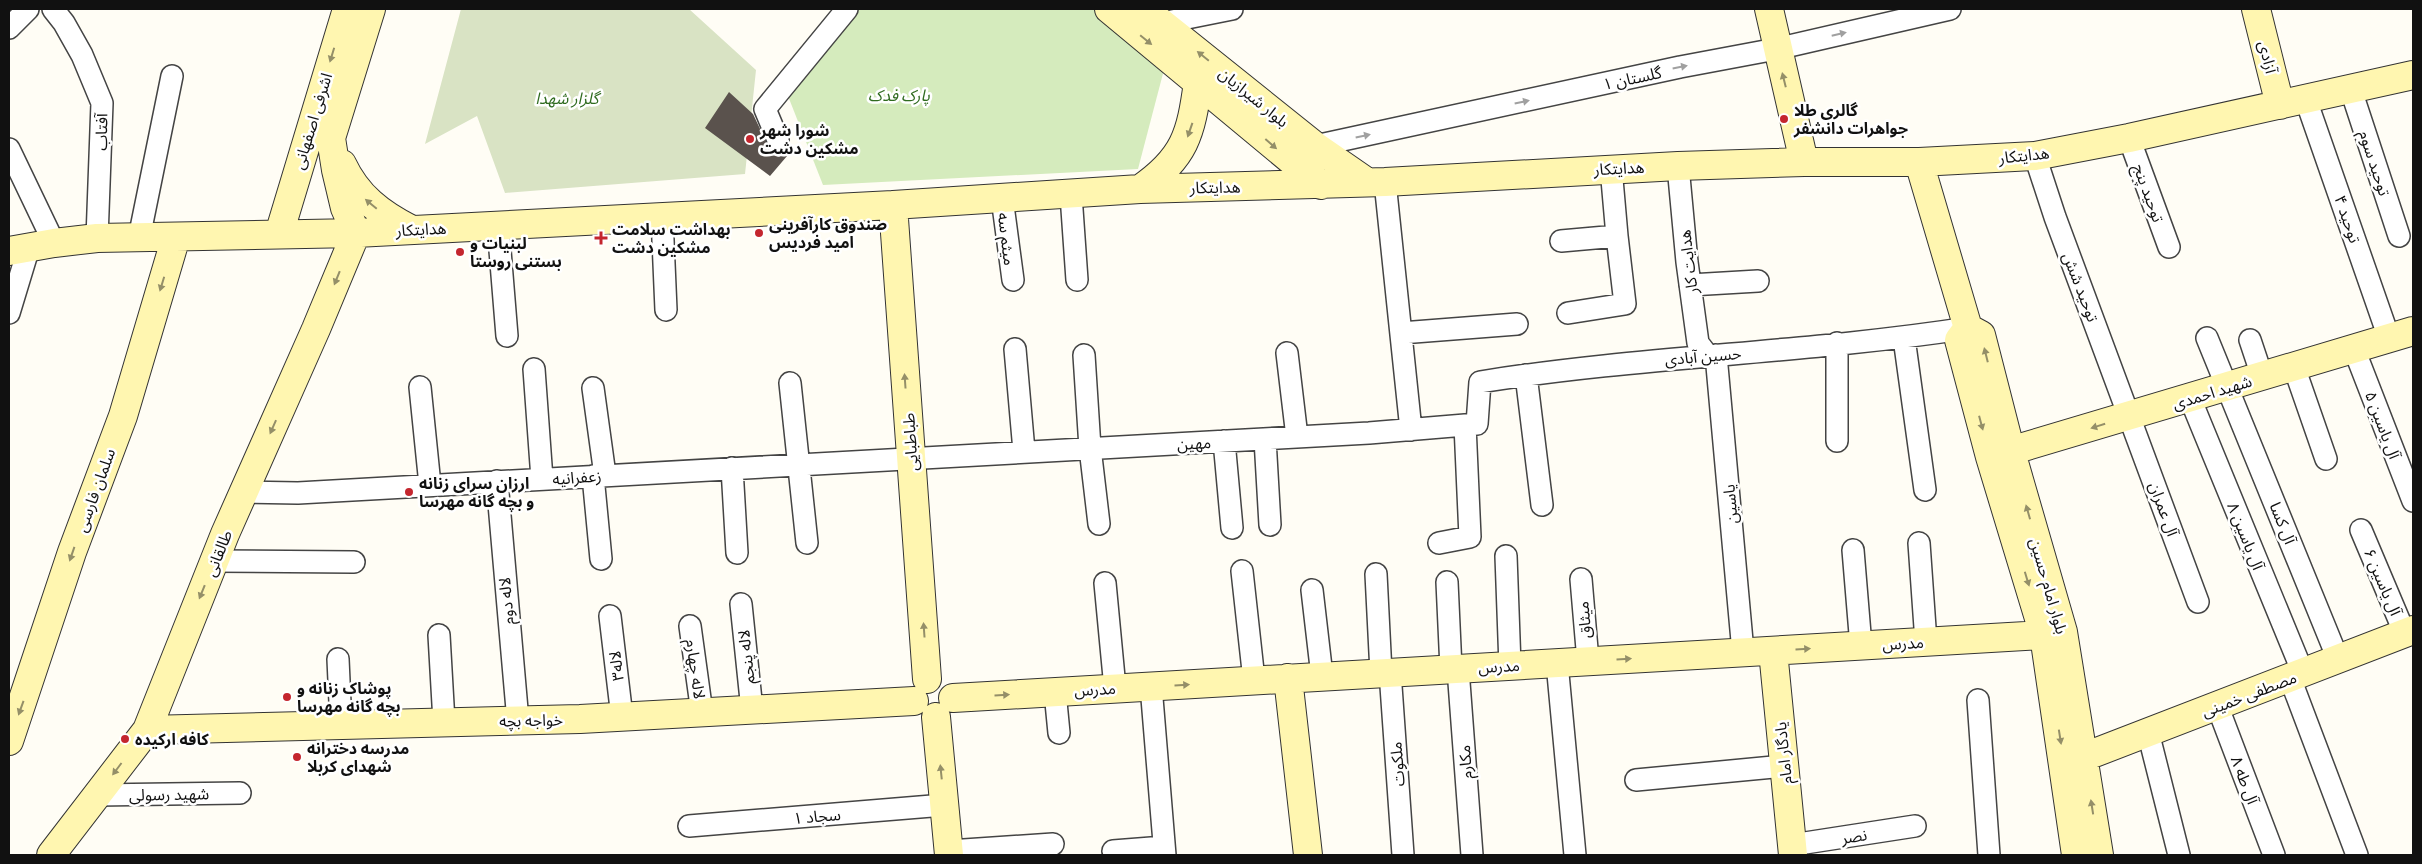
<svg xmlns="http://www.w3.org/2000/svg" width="2422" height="864" font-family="'IBM Plex Serif','Noto Sans Arabic',serif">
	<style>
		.green { fill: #d5ebbd }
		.cemetery { fill: #d9e3c4 }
		.building { fill: #5a524d }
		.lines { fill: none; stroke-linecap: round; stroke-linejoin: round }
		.street-casing { stroke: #444; stroke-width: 24 }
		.secondary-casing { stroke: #333; stroke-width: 30 }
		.street { stroke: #fff; stroke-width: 21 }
		.secondary { stroke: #fff6b0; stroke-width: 28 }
		.oneway { fill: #a0a0a0 }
		.oneway2 { fill: #948f68 }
		.poi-dot { fill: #c4262e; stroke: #fff; stroke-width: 2 }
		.labels { text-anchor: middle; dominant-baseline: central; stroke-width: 5; stroke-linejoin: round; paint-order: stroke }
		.street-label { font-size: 16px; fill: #111; stroke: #fff }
		.park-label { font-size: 16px; font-style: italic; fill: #2f6b1f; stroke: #fff }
		.poi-label { font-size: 16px; font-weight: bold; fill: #111; stroke: #fff; text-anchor: start }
	</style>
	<rect width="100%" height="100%" fill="#fffdf5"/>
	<path class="green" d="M858,9h239l69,53 -28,107 -315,16 -35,-89z"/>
	<path class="cemetery" d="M461,9h228l67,61 -11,104 -240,19 -28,-77 -52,28z"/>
	<path class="building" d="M729,92l24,22 17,36 12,2 7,-6 4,3 -23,27 -65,-48z"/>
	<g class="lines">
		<defs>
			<path id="street" d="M53,9l11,14 18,32 20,48 -5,135
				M1162,23l70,-14
				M9,28l19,-19
				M2351,90l48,146
				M2306,100l83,238
				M2129,138l40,109
				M778,140l-13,-31 82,-100
				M1315,146l365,-79 96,-18 174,-40
				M9,149l45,94
				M2035,156l20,61 143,385
				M1678,166l9,96 11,81 10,13
				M1385,182l26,248
				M1071,195l6,85
				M1002,198l11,82
				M662,217l4,93
				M498,226l9,110
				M139,238l33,-162
				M1561,241l56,-5 -6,-68
				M1690,285l68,-4
				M9,313l20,-66
				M1568,313l57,-9 -8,-68
				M1401,333l116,-9
				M1904,338l21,152
				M2207,338l131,321
				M2250,340l12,36
				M1837,343v98
				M1015,349l9,102
				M2354,349l59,152
				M1287,353l10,84
				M1084,355l6,93 9,76
				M1716,355l27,297
				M2294,367l32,92
				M534,369l8,110
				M1526,375l16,130
				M790,383l17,160
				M420,387l10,98
				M593,388l12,87
				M2190,398l113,275
				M1265,439l5,86
				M1224,441l8,87
				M732,468l5,85
				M593,476l8,83
				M497,481l21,240
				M244,492l54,1 1071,-60 108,-9 3,-42c162,-26 327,-29 488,-54
				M2361,530l44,104
				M1439,543l31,-6 -5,-112
				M1919,543l7,99
				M1853,550l8,96
				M1506,556l4,110
				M214,561l140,1
				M1242,571l12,109
				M1376,574l5,99
				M1581,579l7,82
				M1447,582l4,87
				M1105,583l10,105
				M1312,590l10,86
				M741,604l11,106
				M610,616l12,101
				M690,626l12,87
				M439,635l5,87
				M338,659l3,66
				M1557,663l18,192
				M1458,669l14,186
				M1390,672l13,183
				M2290,678l67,177
				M1151,686l14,169
				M1055,692l4,41
				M1978,700l11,155
				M2217,705l57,150
				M2148,732l31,123
				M1636,780l148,-14
				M97,795l143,-2
				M689,826l255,-21
				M1792,845l123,-19
				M949,851l104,-7
				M1113,851l51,-4"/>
			<path id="secondary" d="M1109,9l212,176
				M1144,9l171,137 52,36
				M1769,9l35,153
				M2256,9l24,96
				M1919,162l49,166 13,7 30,117 52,180 36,223
				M342,164c15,32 38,50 70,66
				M1140,189c45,-31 51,-55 58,-107
				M893,205l34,474
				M356,233l-11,-25 -9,-38 -5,-32 40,-129
				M279,234l68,-225
				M9,251l45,-8 43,-5 259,-5 537,-28 247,-16 245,-7 293,-16 126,-4h115l116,-6 94,-18 284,-63
				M1968,328l-9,12 31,117 54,178 32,220
				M1993,456l420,-125
				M1773,651l20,204
				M1288,678l20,177
				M953,698l1091,-63 19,-3
				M936,717l13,138
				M147,730l433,-11 334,-18
				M9,741l63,-189 51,-136 53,-179
				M2068,766l16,-9 329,-127
				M51,855l96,-125 78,-196 91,-205 40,-96"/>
		</defs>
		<use href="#street" class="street-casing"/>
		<use href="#secondary" class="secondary-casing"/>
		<use href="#street" class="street"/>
		<use href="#secondary" class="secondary"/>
	</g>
	<defs><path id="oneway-solid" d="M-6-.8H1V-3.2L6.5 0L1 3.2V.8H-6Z" transform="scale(1.25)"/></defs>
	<g class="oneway">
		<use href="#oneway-solid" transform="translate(1839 34) rotate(-13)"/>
		<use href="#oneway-solid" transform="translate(1680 67) rotate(-11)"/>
		<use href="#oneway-solid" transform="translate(1522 102) rotate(-12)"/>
		<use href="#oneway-solid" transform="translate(1363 136) rotate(-12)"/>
	</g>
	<g class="oneway2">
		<use href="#oneway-solid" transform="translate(1146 40) rotate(39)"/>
		<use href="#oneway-solid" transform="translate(332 55) rotate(107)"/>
		<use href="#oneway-solid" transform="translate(1203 56) rotate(-141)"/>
		<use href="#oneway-solid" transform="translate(1784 80) rotate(-104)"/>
		<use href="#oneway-solid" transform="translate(1190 130) rotate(109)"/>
		<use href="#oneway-solid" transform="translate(1271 144) rotate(41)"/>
		<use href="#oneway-solid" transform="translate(371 204) rotate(-140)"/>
		<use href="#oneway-solid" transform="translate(337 278) rotate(112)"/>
		<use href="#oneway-solid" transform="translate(162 284) rotate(107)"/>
		<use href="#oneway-solid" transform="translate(1986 355) rotate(-104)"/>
		<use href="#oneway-solid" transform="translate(905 381) rotate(-94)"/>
		<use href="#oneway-solid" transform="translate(1981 423) rotate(75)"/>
		<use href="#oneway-solid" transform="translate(2098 426) rotate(163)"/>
		<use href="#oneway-solid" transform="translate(273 427) rotate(114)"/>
		<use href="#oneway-solid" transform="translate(2028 512) rotate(-106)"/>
		<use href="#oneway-solid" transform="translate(72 554) rotate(109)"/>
		<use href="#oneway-solid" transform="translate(2027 579) rotate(73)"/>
		<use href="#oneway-solid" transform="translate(202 592) rotate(112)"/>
		<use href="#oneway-solid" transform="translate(924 630) rotate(-94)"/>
		<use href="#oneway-solid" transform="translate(1803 649) rotate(-3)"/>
		<use href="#oneway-solid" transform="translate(1624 659) rotate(-3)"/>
		<use href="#oneway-solid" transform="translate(1182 685) rotate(-3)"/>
		<use href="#oneway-solid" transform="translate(1002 695) rotate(-3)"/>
		<use href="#oneway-solid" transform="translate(21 708) rotate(110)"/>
		<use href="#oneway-solid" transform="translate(2060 737) rotate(81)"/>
		<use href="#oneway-solid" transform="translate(117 769) rotate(127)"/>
		<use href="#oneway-solid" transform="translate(941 772) rotate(-96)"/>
		<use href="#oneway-solid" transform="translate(2092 807) rotate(-99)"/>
	</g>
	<g class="poi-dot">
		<circle cx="1784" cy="119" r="5"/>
		<circle cx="750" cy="139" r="5"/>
		<circle cx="759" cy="233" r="5"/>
		<path d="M598.5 230.5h5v5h5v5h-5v5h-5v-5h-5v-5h5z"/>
		<circle cx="460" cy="252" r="5"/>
		<circle cx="409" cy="492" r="5"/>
		<circle cx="287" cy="697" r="5"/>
		<circle cx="125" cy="739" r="5"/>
		<circle cx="297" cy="757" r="5"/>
	</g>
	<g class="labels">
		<g class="street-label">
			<text transform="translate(2268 57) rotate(76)">آزادی</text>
			<text transform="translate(1632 78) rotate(-12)">گلستان ۱</text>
			<text transform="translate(1254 97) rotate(39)">بلوار شیرازیان</text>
			<text transform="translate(312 121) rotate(-73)">اشرفی اصفهانی</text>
			<text transform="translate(101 132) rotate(-89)">آفتاب</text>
			<text transform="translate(2024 155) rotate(-6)">هدایتکار</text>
			<text transform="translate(2375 163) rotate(72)">توحید سوم</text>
			<text transform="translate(1619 168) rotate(-3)">هدایتکار</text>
			<text transform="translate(1215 187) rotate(-1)">هدایتکار</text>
			<text transform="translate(2149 193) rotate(70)">توحید پنج</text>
			<text transform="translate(2348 219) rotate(71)">توحید ۴</text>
			<text transform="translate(421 229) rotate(-3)">هدایتکار</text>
			<text transform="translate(1007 239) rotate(83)">میثم سه</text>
			<text transform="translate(1688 262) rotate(-97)">هدایت کار</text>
			<text transform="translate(2081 287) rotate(69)">توحید شش</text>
			<text transform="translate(1703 356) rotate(-5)">حسین آبادی</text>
			<text transform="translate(2212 392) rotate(-17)">شهید احمدی</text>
			<text transform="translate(2383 425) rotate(69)">آل یاسین ۵</text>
			<text transform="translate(910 442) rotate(-94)">طباطبایی</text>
			<text transform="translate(1194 443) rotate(-3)">مهین</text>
			<text transform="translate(577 477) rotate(-4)">زعفرانیه</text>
			<text transform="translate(95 490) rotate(-70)">سلمان فارسی</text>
			<text transform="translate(1730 504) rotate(-95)">یاسین</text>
			<text transform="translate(2164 509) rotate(70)">آل عمران</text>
			<text transform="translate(2283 523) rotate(68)">آل کسا</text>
			<text transform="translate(2246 536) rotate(68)">آل یاسین ۸</text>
			<text transform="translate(218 553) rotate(-68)">طالقانی</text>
			<text transform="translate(2383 582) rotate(67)">آل یاسین ۶</text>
			<text transform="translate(2049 586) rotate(74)">بلوار امام حسین</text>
			<text transform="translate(506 601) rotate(-95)">لاله دوم</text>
			<text transform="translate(1584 620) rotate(-95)">میثاق</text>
			<text transform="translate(1903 643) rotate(-3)">مدرس</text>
			<text transform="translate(746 657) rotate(-96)">لاله پنجم</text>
			<text transform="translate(616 666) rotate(-97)">لاله۳</text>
			<text transform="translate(1499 666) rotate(-3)">مدرس</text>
			<text transform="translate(696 669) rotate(82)">لاله چهارم</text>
			<text transform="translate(1095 689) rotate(-3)">مدرس</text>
			<text transform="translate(2249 694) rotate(-21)">مصطفی خمینی</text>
			<text transform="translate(531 720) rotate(-1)">خواجه بچه</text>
			<text transform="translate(1783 753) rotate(-96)">یادگار امام</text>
			<text transform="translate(1465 762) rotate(-94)">مکارم</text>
			<text transform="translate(1397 764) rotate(-94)">ملکوت</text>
			<text transform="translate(2245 780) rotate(69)">آل طه ۸</text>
			<text transform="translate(169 794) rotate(-1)">شهید رسولی</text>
			<text transform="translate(817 816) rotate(-5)">سجاد ۱</text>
			<text transform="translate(1854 836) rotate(-9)">نصر</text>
		</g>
		<g class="park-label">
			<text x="899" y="95">پارک فدک</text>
			<text x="567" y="98">گلزار شهدا</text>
		</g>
		<g class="poi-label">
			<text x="1794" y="110">گالری طلا<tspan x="1794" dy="18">جواهرات دانشفر</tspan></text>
			<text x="760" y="130">شورا شهر<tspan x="760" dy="18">مشکین دشت</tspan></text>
			<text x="769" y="224">صندوق کارآفرینی<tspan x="769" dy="18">امید فردیس</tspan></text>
			<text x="612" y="229">بهداشت سلامت<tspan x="612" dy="18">مشکین دشت</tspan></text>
			<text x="470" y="243">لبنیات و<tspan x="470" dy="18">بستنی روستا</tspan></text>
			<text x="419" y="483">ارزان سرای زنانه<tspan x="419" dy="18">و بچه گانه مهرسا</tspan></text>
			<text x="297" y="688">پوشاک زنانه و<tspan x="297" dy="18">بچه گانه مهرسا</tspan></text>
			<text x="135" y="739">کافه ارکیده</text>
			<text x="307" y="748">مدرسه دخترانه<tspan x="307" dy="18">شهدای کربلا</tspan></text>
		</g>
	</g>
	<rect width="2422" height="864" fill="none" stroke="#111111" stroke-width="20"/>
</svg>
